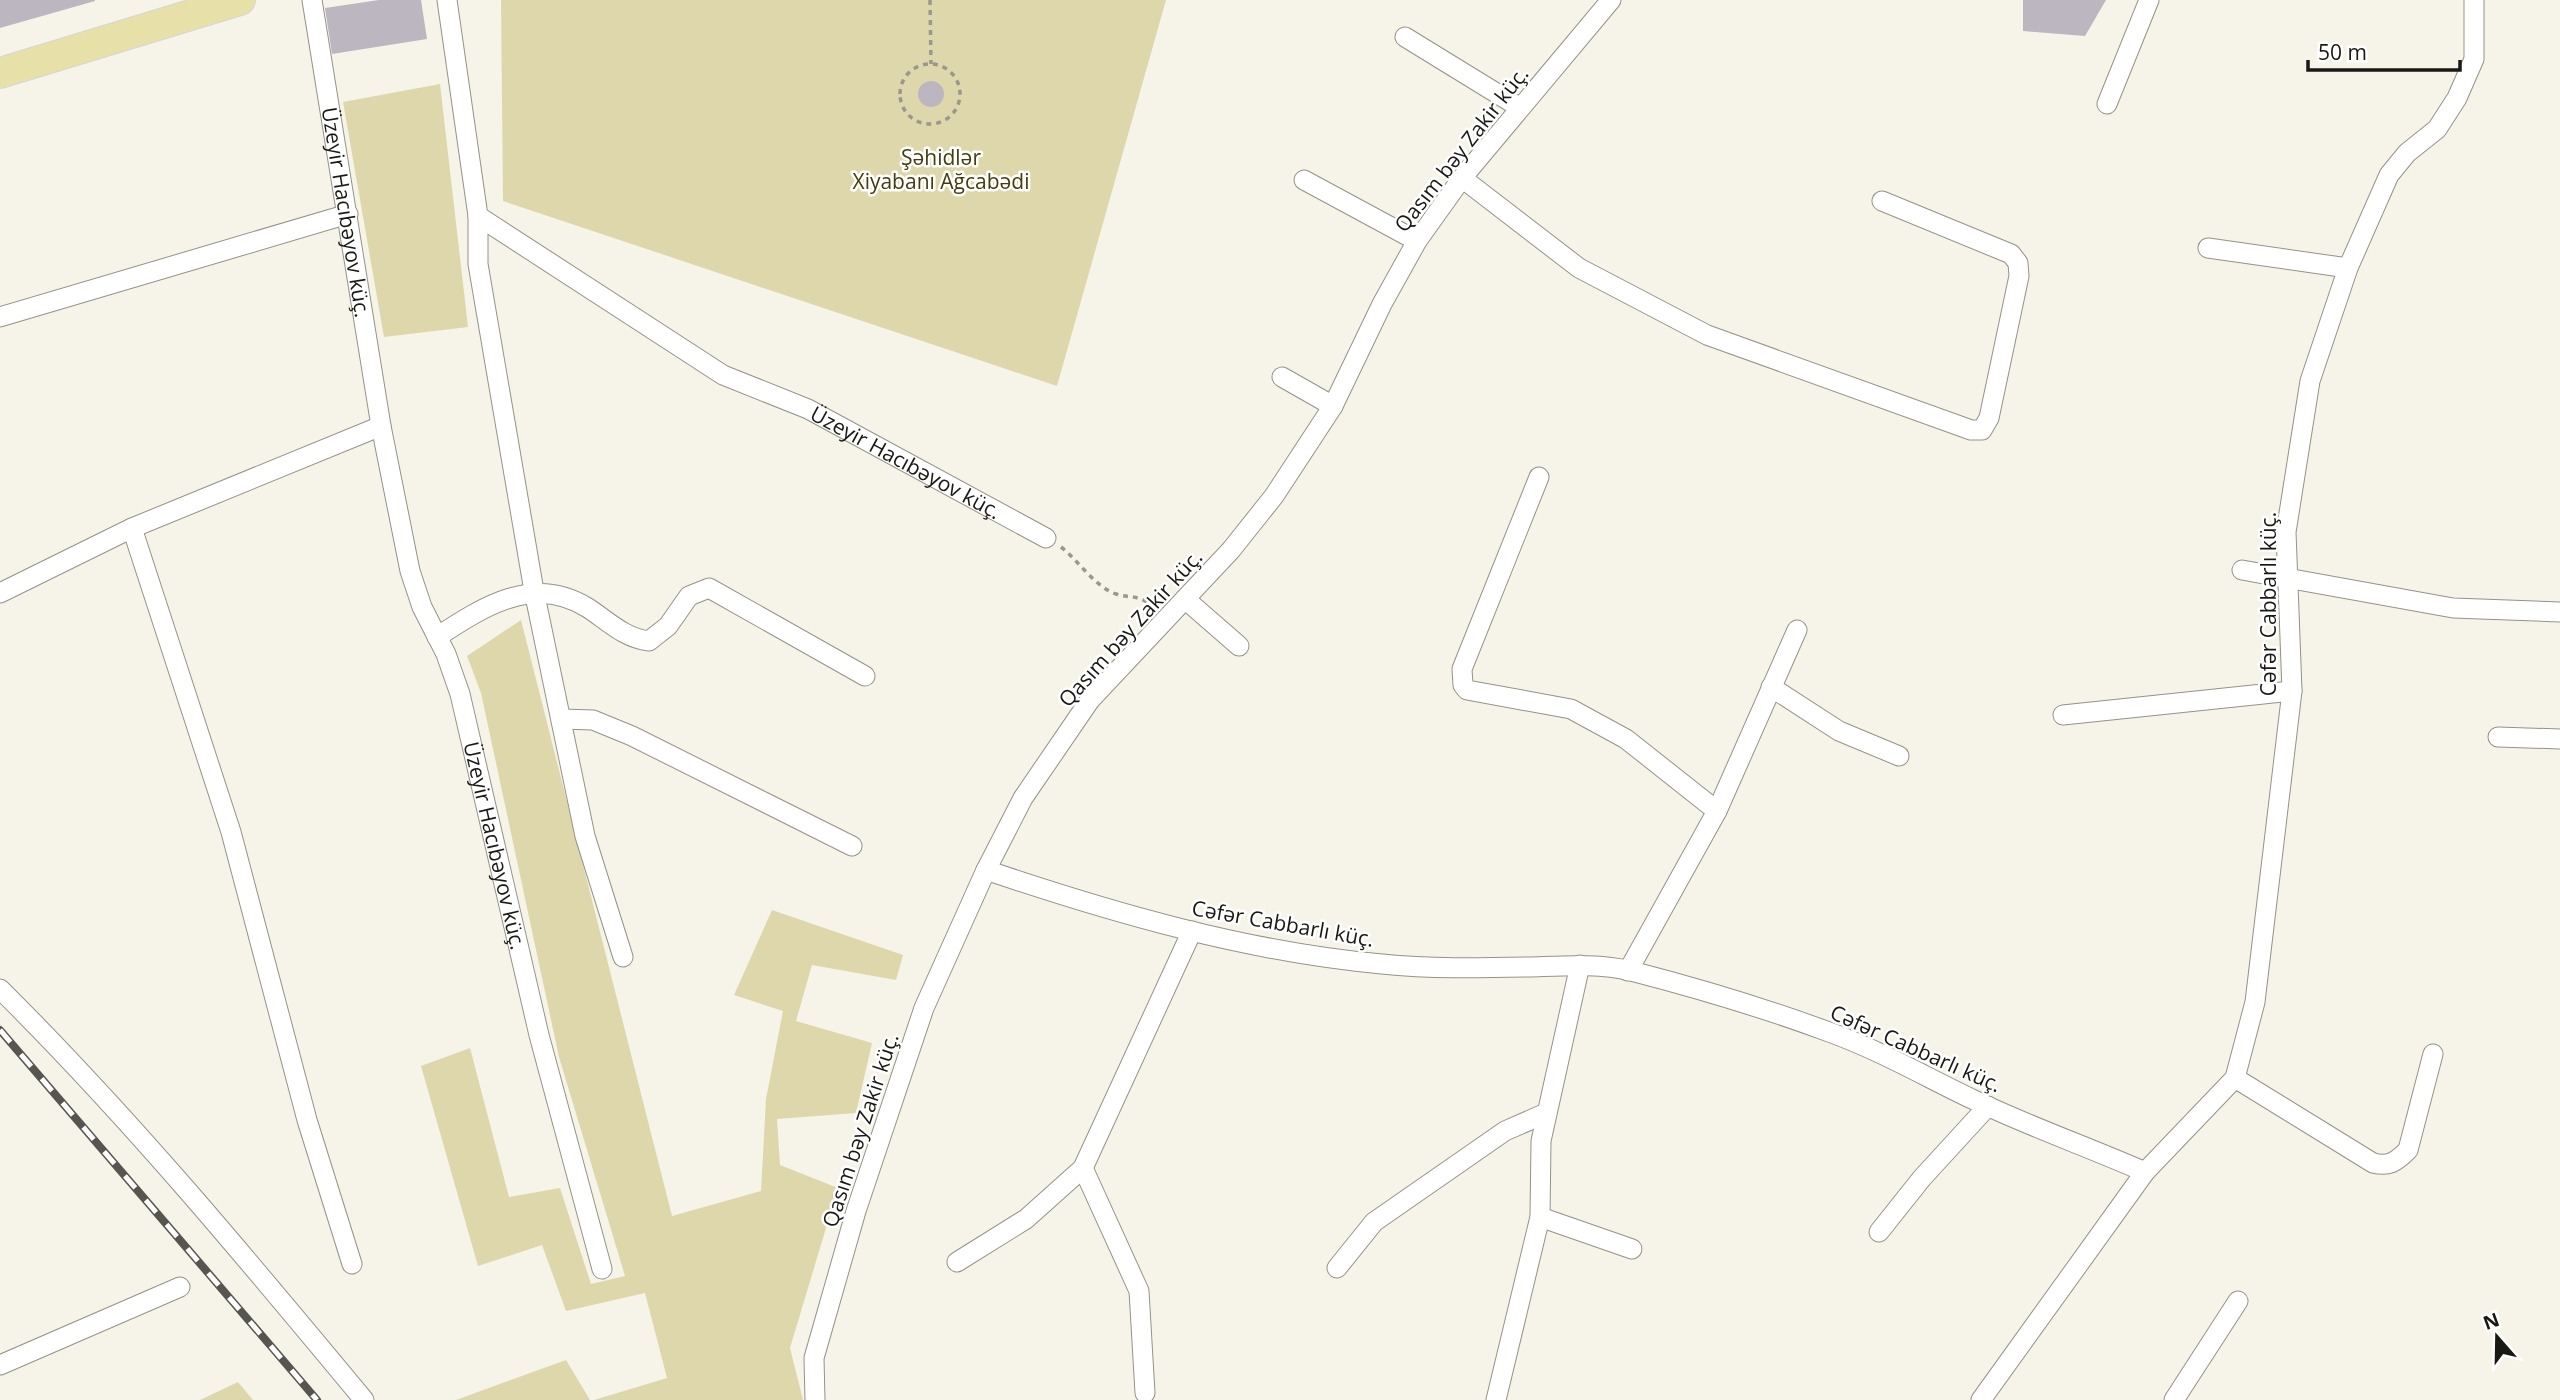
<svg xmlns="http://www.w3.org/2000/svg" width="2560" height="1400" font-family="'Open Sans',sans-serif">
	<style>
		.green { fill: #ddd7ab }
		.building { fill: #bcb6c0 }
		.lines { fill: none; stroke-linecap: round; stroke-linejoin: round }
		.minor-casing { stroke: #949388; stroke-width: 21 }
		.primary-casing { stroke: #d5d5d5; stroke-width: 32 }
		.path { stroke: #99988f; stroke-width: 3.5; stroke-dasharray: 5 5; stroke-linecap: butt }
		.minor { stroke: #fff; stroke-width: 19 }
		.primary { stroke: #e8e0a9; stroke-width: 30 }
		.rail-casing { stroke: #56554f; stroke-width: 8 }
		.rail { stroke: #fff; stroke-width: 5; stroke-dasharray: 16; stroke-linecap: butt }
		.labels { text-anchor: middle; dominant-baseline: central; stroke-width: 5; stroke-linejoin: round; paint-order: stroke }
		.street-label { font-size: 21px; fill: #181814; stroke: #fff }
		.park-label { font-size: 21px; fill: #433c0d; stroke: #fff }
	</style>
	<rect width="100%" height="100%" fill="#f6f4e8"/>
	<path class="green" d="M501,0h665l-109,386 -554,-185z
		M440,84l28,243 -84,10 -41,-235z
		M521,620l151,596 89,-25 5,-92 17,-88 -49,-16 38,-85 131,45 -7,25 -84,-15 -16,56 76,22 -16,70 -79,6 3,46 58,23 -48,160 13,52h-209l73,-22 -22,-85 -79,18 -24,-66 -64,21 -57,-200 49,-18 39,149 51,-9 31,96 34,-8 -66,-219 -78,-364 -14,-37z
		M566,1360l24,40h-134z
		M238,1382l15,18h-53z"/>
	<path class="building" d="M0,0h95v1l-95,27z
		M379,0h42l6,39 -95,15 -7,-46z
		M2023,0h83l-21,36 -62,-5z
		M918 94a13 13 0 1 1 26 0a13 13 0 1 1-26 0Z"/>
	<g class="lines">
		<defs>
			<g id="minor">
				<path id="s1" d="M312,0l69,426 29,145 12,36 24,47 14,40 79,341 63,234"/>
				<path d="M447,0l31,216v48l56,327 51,245 38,121"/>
				<path d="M1405,37l114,70"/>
				<path d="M2107,104l42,-104"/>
				<path d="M1462,178l117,90 128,67 264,95h11l7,-12 30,-142 -1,-13 -7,-9 -129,-53"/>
				<path d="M1304,180l113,61"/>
				<path id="s2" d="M478,216l245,159 85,34 238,129"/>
				<path d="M2208,248l140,20"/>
				<path d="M0,317l348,-103"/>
				<path d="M1282,377l51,29"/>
				<path d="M1539,477l-77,192 1,16 4,5 104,19 55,30 91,72"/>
				<path d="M132,528l99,304 76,288 45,144"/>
				<path d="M2242,570l211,38 107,4"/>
				<path d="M0,593l132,-65 249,-102"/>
				<path d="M1185,599l54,47"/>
				<path d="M437,637c47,-31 97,-63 151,-29 20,13 36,30 61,33l19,-15 21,-30 20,-8 156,88"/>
				<path d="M1771,687l68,44 60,25"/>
				<path d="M2063,715l229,-24"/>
				<path d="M561,719l32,1 39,16 220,110"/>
				<path d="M2498,737l62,2"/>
				<path d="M986,870c127,43 262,82 396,94 48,5 98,4 146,3 34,-1 70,-4 103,4 66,17 133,37 198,61 50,18 95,44 143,67 56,27 116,48 173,73"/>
				<path d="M1628,971l89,-160 80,-181"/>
				<path d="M0,989c130,129 247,270 364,411"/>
				<path d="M2235,1078l138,85c16,4 23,-1 35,-13l25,-96"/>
				<path d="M1083,1168l56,123 6,102"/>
				<path d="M1540,1217l92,32"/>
				<path d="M1879,1232l43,-54 66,-72"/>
				<path d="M957,1262l69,-43 57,-51 109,-237"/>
				<path d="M1337,1268l37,-46 131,-91 41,-18"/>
				<path d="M0,1365l180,-78"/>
				<path d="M815,1400l-1,-42 42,-147 68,-203 62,-138 37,-72 67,-98 141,-150 43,-54 59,-90 49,-102 35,-63 45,-63 149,-178"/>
				<path d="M1496,1400l44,-183 1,-76 39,-176"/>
				<path d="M1981,1400l164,-228 90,-94 20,-76 37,-311 -6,-159 24,-151 38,-113 41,-93 18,-22 30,-24 20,-31 17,-39v-59"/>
				<path d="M2174,1400l64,-99"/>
			</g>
			<path id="primary" d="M0,73l240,-73"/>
		</defs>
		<use href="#minor" class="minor-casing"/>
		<use href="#primary" class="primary-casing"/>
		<path class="path" d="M930,0l1,64
			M900 94a30 30 0 1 1 60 0a30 30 0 1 1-60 0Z
			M1061,547c17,13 34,40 55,47 15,5 23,0 36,12"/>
		<use href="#minor" class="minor"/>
		<use href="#primary" class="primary"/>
		<defs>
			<path id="rail" d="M0,1030l317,370"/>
		</defs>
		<use href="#rail" class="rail-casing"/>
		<use href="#rail" class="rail"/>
	</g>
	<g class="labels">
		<g class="street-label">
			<text transform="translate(1461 149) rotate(-52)">Qasım bəy Zakir küç.</text>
			<text stroke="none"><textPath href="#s1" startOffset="215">Üzeyir Hacıbəyov küç.</textPath></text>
			<text stroke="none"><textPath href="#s2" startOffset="495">Üzeyir Hacıbəyov küç.</textPath></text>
			<text transform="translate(2268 604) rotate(-90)">Cəfər Cabbarlı küç.</text>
			<text transform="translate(1130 628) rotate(-48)">Qasım bəy Zakir küç.</text>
			<text stroke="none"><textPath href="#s1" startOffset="868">Üzeyir Hacıbəyov küç.</textPath></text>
			<text transform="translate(1283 923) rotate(10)">Cəfər Cabbarlı küç.</text>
			<text transform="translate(1916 1048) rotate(24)">Cəfər Cabbarlı küç.</text>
			<text transform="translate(860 1130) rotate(-72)">Qasım bəy Zakir küç.</text>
		</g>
		<g class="park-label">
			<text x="941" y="157">Şəhidlər<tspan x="941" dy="24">Xiyabanı Ağcabədi</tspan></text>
		</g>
	</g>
	<g transform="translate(2497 1337) rotate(340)" stroke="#ffffff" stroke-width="5" paint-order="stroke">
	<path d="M0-5L12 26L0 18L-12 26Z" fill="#181814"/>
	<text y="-10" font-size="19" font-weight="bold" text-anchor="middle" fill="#181814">N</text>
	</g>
	<path d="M2308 60v10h152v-10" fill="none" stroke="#181814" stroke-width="3.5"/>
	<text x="2318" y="60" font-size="21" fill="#181814" stroke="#ffffff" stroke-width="5" paint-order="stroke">50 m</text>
</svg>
